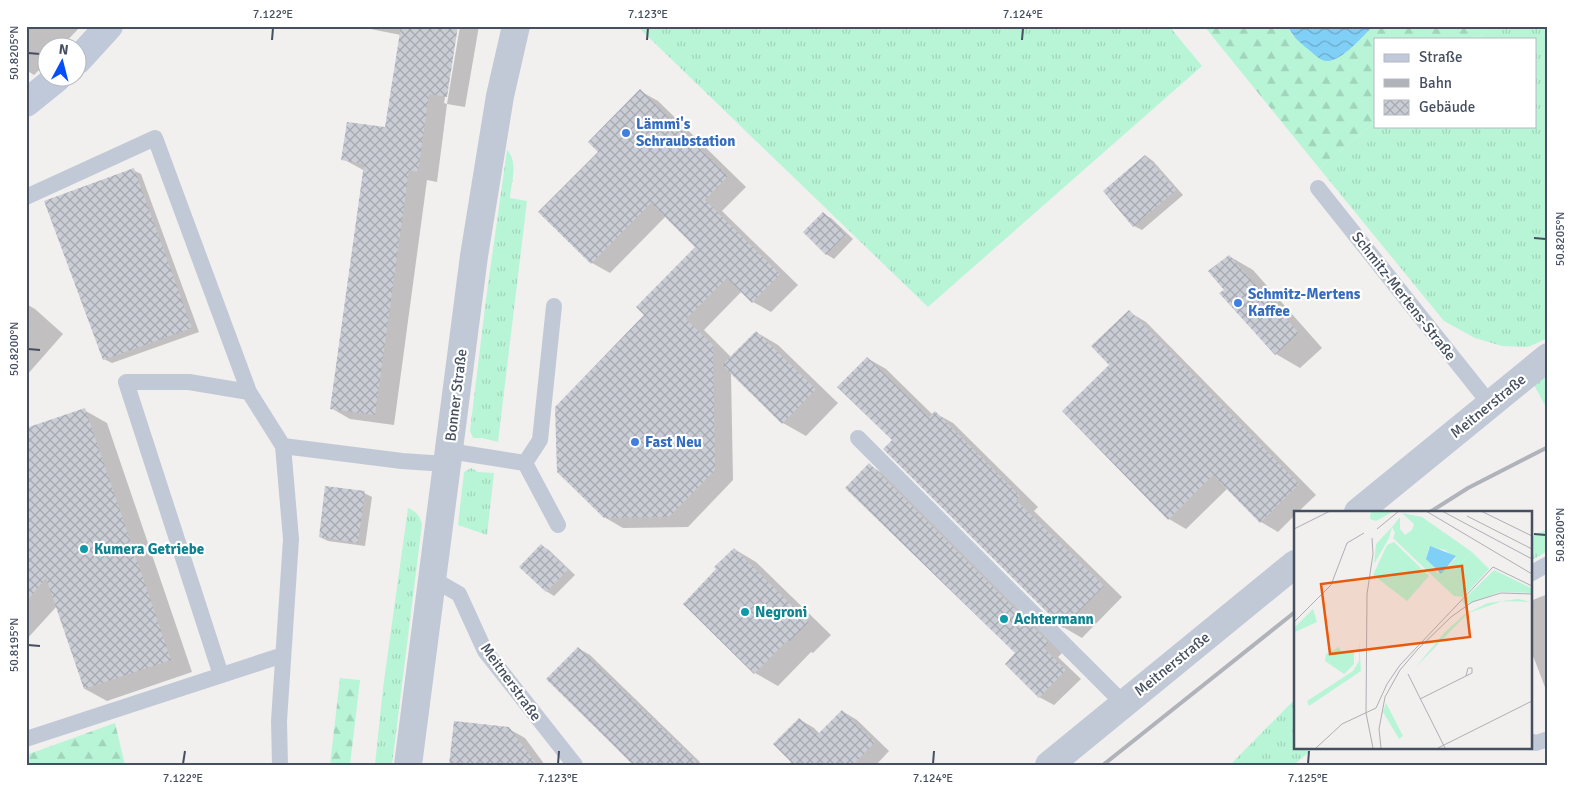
<svg xmlns="http://www.w3.org/2000/svg" width="1574" height="791" font-family="Signika,sans-serif">
	<style>
		.grass { fill: url(#grass-tufts) }
		.forest { fill: url(#forest-firs) }
		.water { fill: url(#water-waves) }
		.shadow { fill: #0003 }
		.building { fill: url(#building-cross-hatch) }
		.lines { fill: none; stroke-linecap: round; stroke-linejoin: round }
		.service { stroke: #c1c9d6; stroke-width: 16 }
		.minor { stroke: #c1c9d6; stroke-width: 28 }
		.tertiary { stroke: #c1c9d6; stroke-width: 28 }
		.secondary { stroke: #bfc9da; stroke-width: 28 }
		.rail { stroke: #b0b3ba; stroke-width: 4 }
		.ticks { fill: none; stroke: #454f5f; stroke-width: 2 }
		.shop-dot { fill: #3f7fe0; stroke: #fff; stroke-width: 2 }
		.culture-dot { fill: #0f9aa8; stroke: #fff; stroke-width: 2 }
		.labels { text-anchor: middle; dominant-baseline: central; stroke-width: 4.5; stroke-linejoin: round; paint-order: stroke }
		.shop-label { font-size: 15px; font-weight: bold; fill: #366cbe; stroke: #fff; text-anchor: start }
		.street-label { font-size: 15px; fill: #454f5f; stroke: #fff }
		.culture-label { font-size: 15px; font-weight: bold; fill: #0d838f; stroke: #fff; text-anchor: start }
		.inset-road { fill: none; stroke: #adafb5; stroke-width: 1 }
		.view { fill: #e8590c; fill-opacity: 0.15; stroke: #e8590c; stroke-width: 2.5 }
		.inset-edge { fill: none; stroke: #454f5f; stroke-width: 2.5 }
		.neatline { fill: none; stroke: #454f5f; stroke-width: 2 }
		.ticks-label { font-size: 12px; text-anchor: middle; fill: #454f5f }
	</style>
	<defs>
		<pattern id="grass-tufts" width="24" height="20" patternUnits="userSpaceOnUse" patternTransform="scale(1.25)"><rect width="24" height="20" fill="#b8f5d7"/><path d="M3 7l-1-3M5 7V3M7 7l1-3M15 17l-1-3M17 17v-4M19 17l1-3" fill="none" stroke="#a0d4bb"/></pattern>
		<pattern id="forest-firs" width="22" height="20" patternUnits="userSpaceOnUse" patternTransform="scale(1.25)"><rect width="22" height="20" fill="#b8f5d7"/><path d="M5 1l3.5 6h-7zM16 11l3.5 6h-7z" fill="#a0d4bb"/></pattern>
		<pattern id="water-waves" width="16" height="10" patternUnits="userSpaceOnUse" patternTransform="scale(1.25)"><rect width="16" height="10" fill="#80cff7"/><path d="M0 5q4-4 8 0t8 0" fill="none" stroke="#6baacb"/></pattern>
		<pattern id="building-cross-hatch" width="8" height="8" patternUnits="userSpaceOnUse" patternTransform="scale(1.25)"><rect width="8" height="8" fill="#cacdd5"/><path d="M0 0l8 8M0 8l8-8" fill="none" stroke="#a6a9b0"/></pattern>
	</defs>
	<rect width="100%" height="100%" fill="#f2efef"/>
	<path class="grass" d="M637,26h532l33,40 -274,241z
		M1493,26h55v312l-20,9 -26,-1 -27,-8 -31,-17 -125,-153 56,-46v4h160v-87h-58z
		M507,150c12,12 4,33 3,48l17,3 -29,241 -16,-4h-9l-3,-7 16,-132z
		M1548,374v37l-14,-26z
		M471,468l7,4 16,1 -7,62 -29,-10 6,-53z
		M408,508c8,3 12,8 14,16l-30,241h-17l8,-77z
		M1548,529v22l-18,10v-24z
		M1295,699v48h20l-21,18h-64z"/>
	<path class="forest" d="M1204,26h84l4,9 40,26 15,-10 26,-25h120l-16,13h-102v83l-56,46z
		M340,678l20,2 -10,85h-20z
		M115,723l10,42h-99v-10z"/>
	<path class="water" d="M1288,26h85c-9,9 -32,36 -46,35 -7,0 -14,-8 -19,-12 -9,-7 -16,-13 -20,-23z"/>
	<path class="shadow" d="M26,26h55l-21,22h-12v13l-14,14 -8,-5z
		M355,26h102l-13,77 3,1 13,-78h19l-14,81 -18,-3 -10,78 -10,-2 -33,245 -44,-6 -19,-11 34,-237 -22,-12 43,-31 15,-93z
		M640,91l18,10 88,86 -24,24 76,74 -27,27 -18,-10 -11,-11 -38,39 27,27 25,-25 22,13 60,58 -32,33 -23,-13 -52,-51 2,108 -45,47 -65,1 -19,-11 42,-202 51,-68 -31,-31 -56,57 -18,-10 8,-111z
		M1146,156l7,5 30,34 -41,35 -8,-4z
		M133,170l8,4 58,158 -87,31 -8,-4z
		M823,214l8,4 22,21 -19,20 -8,-5z
		M1229,256l24,14 69,78 -22,20 -24,-14 -51,-64z
		M28,305l7,4 28,25 -37,42v-70z
		M1129,312l17,10 170,173 -18,17h-3v3l-17,17 -17,-10 -33,-34 -42,41 -17,-10z
		M867,358l19,11 47,46 2,-2 18,10 85,84 -4,4 88,86 -40,41 -19,-11 -170,-187z
		M84,410l23,13 85,249 -85,29 -22,-12 -28,-83 -31,34v-211z
		M869,465l15,9 179,178 -5,5 23,22 -27,26 -15,-8 -22,-44z
		M364,493l8,4 -7,49 -37,-5 -8,-4z
		M542,546l7,4 26,25 -21,21 -8,-5z
		M734,549l22,13 75,73 -18,18 -2,-1 -33,34 -23,-13z
		M1548,594v101l-18,-47v-47z
		M578,648l12,7 110,107 -3,3z
		M842,711l15,9 32,31 -13,14h-86l2,-4 7,-42 15,9 6,6z
		M509,729l16,9 20,27h-95z"/>
	<path class="building" d="M401,26h57l-11,71 -18,-3 -11,78 -9,-2 -34,245 -45,-6 34,-245 -23,-4 6,-38 38,5z
		M640,89l88,87 -23,24 75,74 -28,29 -25,-25 -41,41 27,26 2,125 -46,47 -65,1 -47,-46 -2,-65 89,-92 -8,-8 59,-60 -44,-44 -60,61 -53,-52 60,-60 -10,-10z
		M1145,155l31,35 -43,37 -30,-36z
		M134,168l58,160 -89,32 -59,-159z
		M823,212l23,22 -20,21 -23,-23z
		M1229,255l70,78 -24,22 -56,-62 5,-3 -16,-19z
		M1129,310l170,174 -39,39 -47,-48 -45,45 -106,-109 47,-46 -18,-19z
		M756,331l60,58 -34,35 -60,-59z
		M867,357l62,60 6,-6 85,85 -4,4 88,86 -41,42 -180,-179 9,-9 -55,-53z
		M85,408l86,252 -87,29 -38,-111 -20,24v-174z
		M869,463l180,180 -5,5 22,22 -27,28 -34,-34 10,-11 -170,-165z
		M325,486l40,5 -7,52 -39,-6z
		M541,544l27,26 -22,22 -27,-25z
		M734,548l75,74 -19,19 -2,-1 -34,34 -71,-70 33,-35 -2,-2z
		M578,647l67,65 55,53h-67l-20,-20 -67,-66z
		M842,710l33,32 -22,23h-66l4,-3 -18,-18 26,-26 18,17z
		M454,721l55,6 28,38h-88z"/>
	<g class="lines">
		<path class="service" d="M1318,188l172,216
			M26,197l129,-59 94,254 34,54 119,15 44,3
			M858,438l266,266
			M449,451l76,12 15,-23 14,-134
			M525,463l33,62
			M1530,574l18,-10
			M431,578l28,16 26,57 90,114
			M221,675l-95,-293h63l60,10
			M26,739l257,-84
			M1530,741l6,2 12,-4
			M280,765l-1,-44 12,-182 -8,-93"/>
		<path class="minor" d="M1358,512l190,-155
			M1049,765l246,-201"/>
		<path class="tertiary" d="M408,765l66,-509 26,-160 16,-70"/>
		<path class="secondary" d="M78,60l31,-34
			M26,103l31,-25"/>
		<path class="rail" d="M1430,512l38,-24 80,-41
			M1103,765l192,-153"/>
	</g>
	<path class="ticks" d="M272,40l1,-12M647,40l1,-12M1022,40l1,-12M28,53l12,1M1534,238l12,1M28,349l12,1M1534,534l12,1M28,645l12,1M183,764l2,-13M558,764l1,-13M933,764l1,-13M1308,764l1,-13"/>
	<g class="shop-dot">
		<circle cx="626" cy="133" r="5"/>
		<circle cx="1238" cy="303" r="5"/>
		<circle cx="635" cy="442" r="5"/>
	</g>
	<g class="culture-dot">
		<circle cx="84" cy="549" r="5"/>
		<circle cx="745" cy="612" r="5"/>
		<circle cx="1004" cy="619" r="5"/>
	</g>
	<g class="labels">
		<g class="shop-label">
			<text x="636" y="124">Lämmi's<tspan x="636" dy="17">Schraubstation</tspan></text>
			<text x="1248" y="294">Schmitz-Mertens<tspan x="1248" dy="17">Kaffee</tspan></text>
			<text x="645" y="442">Fast Neu</text>
		</g>
		<g class="street-label">
			<text transform="translate(1404 296) rotate(52)">Schmitz-Mertens-Straße</text>
			<text transform="translate(456 395) rotate(-83)">Bonner Straße</text>
			<text transform="translate(1488 406) rotate(-39)">Meitnerstraße</text>
			<text transform="translate(1172 664) rotate(-39)">Meitnerstraße</text>
			<text transform="translate(511 682) rotate(54)">Meitnerstraße</text>
		</g>
		<g class="culture-label">
			<text x="94" y="549">Kumera Getriebe</text>
			<text x="755" y="612">Negroni</text>
			<text x="1014" y="619">Achtermann</text>
		</g>
	</g>
	<g transform="translate(1294 511)">
		<rect width="238" height="238" fill="#f2efef"/>
		<path d="M77,0h23l-18,10 -6,-2zM98,16l-3,11 -15,26 2,-20zM100,31l35,34 -22,25 -34,-26 14,-30zM178,41l17,17 -26,28 -9,-1 -13,-12zM200,59l37,18v5l-31,-1 -35,13 -3,-4zM224,88l13,3 -28,-1 -35,12 -53,55 30,-36 20,-18 23,-11zM92,192l17,33 -4,3 -16,-27z" fill="#b8f5d7"/>
		<path d="M108,2l20,4 50,35 -31,32 -48,-46 2,-5 -3,-6 8,-10v12l5,6 7,-5 2,-6zM135,36l16,3 11,8 -12,12 -7,3 -10,-17zM19,98l4,13 -22,10 -1,-4zM65,129l2,31 -52,35 -2,-5 46,-30 6,-10zM45,136l2,5 13,-1v13l-10,10 -19,-13 1,-7z" fill="#b8f5d7" fill-rule="evenodd"/>
		<path d="M136,35l26,10 -15,18 -15,-15z" fill="#80cff7"/>
		<path class="inset-road" d="M132,0l106,63M148,0l90,48M187,0l51,25M173,5l65,33M0,18l36,-18M83,18l22,-18M78,27l1,16 -6,40 -1,119 7,35M0,111l37,-37 16,-42 17,-10M114,163l37,74M126,188l52,-26v-5h-4l-2,8M22,237l26,-24 34,-16 11,-24 13,-19 93,-98 39,19M87,237l-2,-19 6,-32 15,-27 18,-21 33,-32 21,-15 29,-9 31,1M144,237l94,-47"/>
		<path class="view" d="M168,55l8,71 -140,17 -9,-70z"/>
		<rect width="238" height="238" class="inset-edge"/>
	</g>
	<rect width="1574" height="791" fill="none" stroke="#ffffff" stroke-width="55"/>
	<rect x="1374" y="38" width="162" height="90" fill="#ffffff" stroke="#b5b9bf"/>
	<rect x="1384" y="54" width="25" height="8" fill="#bfc9da" stroke="#b5b9bf"/>
	<text x="1419" y="62" font-size="15" fill="#454f5f">Straße</text>
	<rect x="1384" y="79" width="25" height="8" fill="#b0b3ba" stroke="#b5b9bf"/>
	<text x="1419" y="88" font-size="15" fill="#454f5f">Bahn</text>
	<rect x="1384" y="100" width="25" height="15" fill="url(#building-cross-hatch)" stroke="#b5b9bf"/>
	<text x="1419" y="112" font-size="15" fill="#454f5f">Gebäude</text>
	<g transform="translate(62 62) rotate(7)"><circle r="24" fill="#ffffff" stroke="#b5b9bf"/>
	<path d="M0-4L9 19L0 12L-9 19Z" fill="#034ef8"/>
	<text y="-8" font-size="14" font-weight="bold" text-anchor="middle" fill="#454f5f">N</text>
	</g>
	<rect x="28" y="28" width="1518" height="736" class="neatline"/>
	<g class="ticks-label">
		<text x="273" y="18">7.122°E</text>
		<text x="648" y="18">7.123°E</text>
		<text x="1023" y="18">7.124°E</text>
		<text transform="translate(14 53) rotate(-90)" y="4">50.8205°N</text>
		<text transform="translate(1560 239) rotate(-90)" y="4">50.8205°N</text>
		<text transform="translate(14 349) rotate(-90)" y="4">50.8200°N</text>
		<text transform="translate(1560 535) rotate(-90)" y="4">50.8200°N</text>
		<text transform="translate(14 645) rotate(-90)" y="4">50.8195°N</text>
		<text x="183" y="782">7.122°E</text>
		<text x="558" y="782">7.123°E</text>
		<text x="933" y="782">7.124°E</text>
		<text x="1308" y="782">7.125°E</text>
	</g>
</svg>
